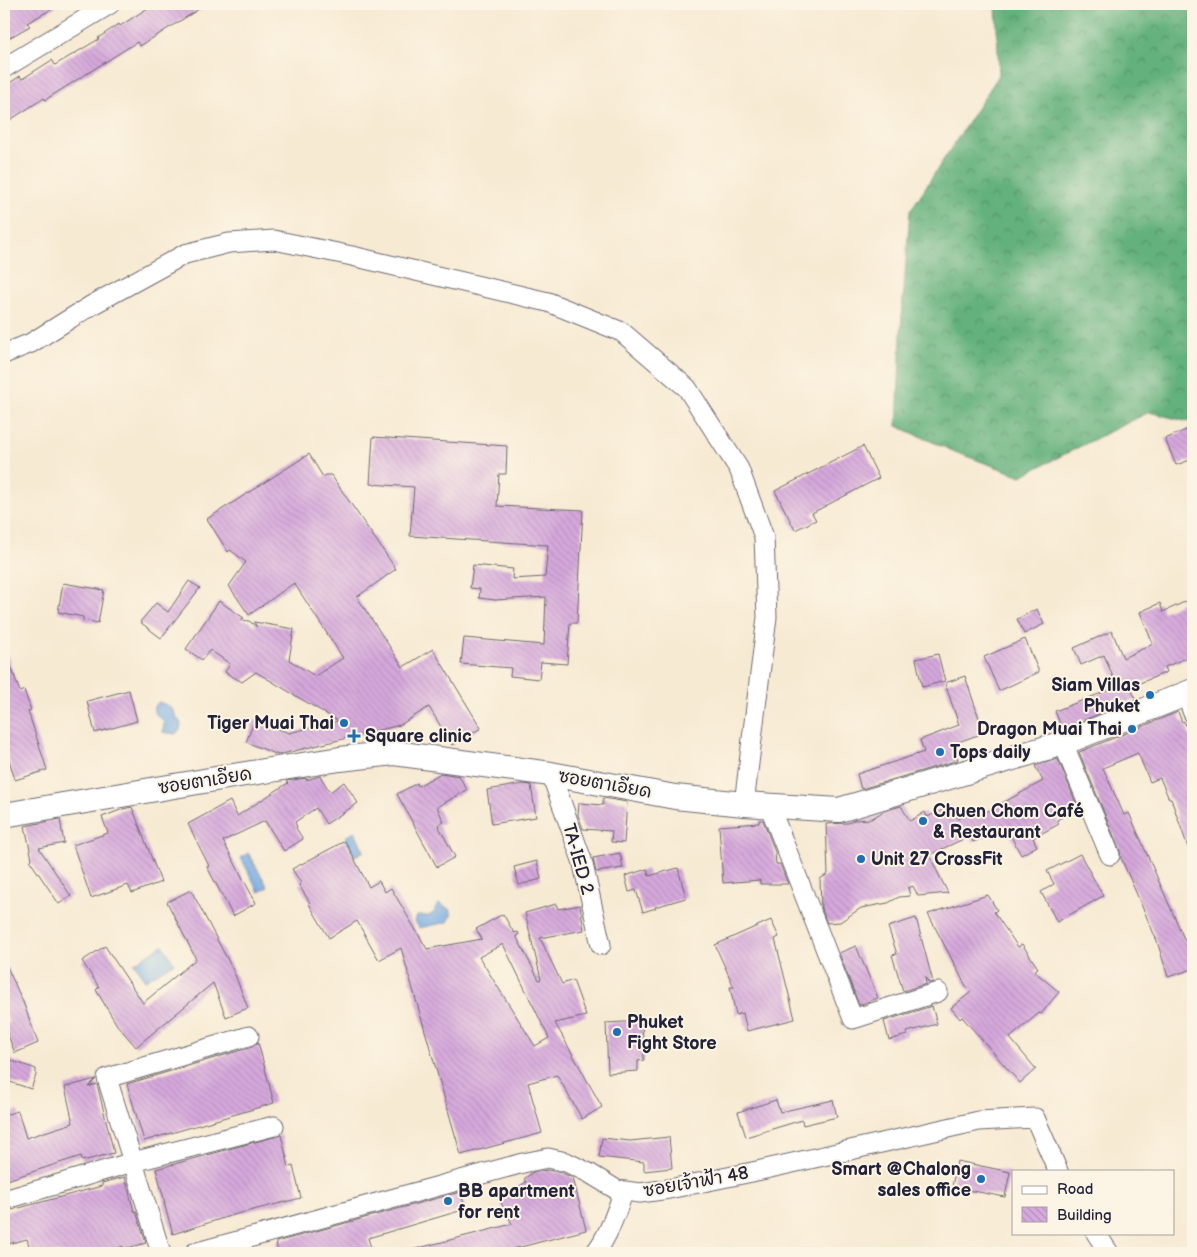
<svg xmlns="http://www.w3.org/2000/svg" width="1197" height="1257" font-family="'Balsamiq Sans','Playpen Sans Thai',sans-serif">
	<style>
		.forest { fill: url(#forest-crowns); stroke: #436a5b }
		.water { fill: #75aae2; stroke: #4c668e }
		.building { fill: url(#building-back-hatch); fill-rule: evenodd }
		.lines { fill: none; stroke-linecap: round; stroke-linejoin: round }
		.minor-casing { stroke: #6d6870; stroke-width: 21 }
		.tertiary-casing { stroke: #6d6870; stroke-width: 26 }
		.minor { stroke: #fff; stroke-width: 19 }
		.tertiary { stroke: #fff; stroke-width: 24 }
		.poi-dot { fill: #1f6fb2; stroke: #fcf5e5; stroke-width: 2 }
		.labels { text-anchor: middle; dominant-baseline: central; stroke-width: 4; stroke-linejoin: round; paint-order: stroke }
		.poi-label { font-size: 18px; font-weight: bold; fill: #22223b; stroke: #fcf5e5; text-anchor: start }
		.street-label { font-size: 18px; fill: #22223b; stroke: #fcf5e5 }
	</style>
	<defs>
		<pattern id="forest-crowns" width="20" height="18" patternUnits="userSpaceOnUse" patternTransform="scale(1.25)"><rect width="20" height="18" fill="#64b17b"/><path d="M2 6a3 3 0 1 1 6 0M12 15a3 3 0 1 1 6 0" fill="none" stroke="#529066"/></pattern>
		<pattern id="building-back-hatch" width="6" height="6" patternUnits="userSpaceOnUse" patternTransform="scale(1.25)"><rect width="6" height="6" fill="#d6a8dc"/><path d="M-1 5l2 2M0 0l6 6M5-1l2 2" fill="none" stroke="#b790be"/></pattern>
	</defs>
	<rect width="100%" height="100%" fill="#fcf5e5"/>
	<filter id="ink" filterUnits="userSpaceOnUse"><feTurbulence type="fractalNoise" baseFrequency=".02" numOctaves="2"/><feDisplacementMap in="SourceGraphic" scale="10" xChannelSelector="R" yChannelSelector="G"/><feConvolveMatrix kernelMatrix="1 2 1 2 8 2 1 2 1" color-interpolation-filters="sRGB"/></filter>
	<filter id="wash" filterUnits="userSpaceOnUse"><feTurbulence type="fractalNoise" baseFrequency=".0096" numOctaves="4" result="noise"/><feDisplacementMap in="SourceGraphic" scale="20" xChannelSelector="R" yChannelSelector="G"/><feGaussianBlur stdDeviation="1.12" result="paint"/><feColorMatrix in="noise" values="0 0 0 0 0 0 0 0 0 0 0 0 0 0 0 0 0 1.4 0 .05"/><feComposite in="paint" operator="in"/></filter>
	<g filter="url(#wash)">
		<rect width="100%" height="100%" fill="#f7ead3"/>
		<path class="forest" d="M996,4h197v419l-44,-11 -128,64 -66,-24 -58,-26 5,-113 8,-102 89,-136z"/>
		<path class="water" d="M159,702c19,7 12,10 22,21l-1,7 -5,4 -12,-2 1,-10 -10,-10v-6z
			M355,832l9,19 -9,5 -10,-19z
			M248,853l20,34 -9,5 -18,-34z
			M439,904l12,6v7l-3,5 -29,6 -4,-7 2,-5h12l6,-4v-4z
			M163,945l11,18 -29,17 -11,-17z"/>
		<g id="blocks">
			<path class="building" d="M4,4h57l-34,19 3,3 -21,12 -5,-9z
				M154,4h53l-67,42 -3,-4 -92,58 -1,-2 -40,26v-37l16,-11 2,3 30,-19 3,5 44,-26 -1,-1 21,-14 1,2z
				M1193,427v32l-17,6 -11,-26z
				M373,437l134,9 -1,28h-7l-2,32 86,4 -6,113h-7l-3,41 -26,-2 -2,17 -29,-3 1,-8 -50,-4 3,-26 80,7 2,-48 -51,3 -16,-2 1,-9 -10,-1 3,-23 40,4 -1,10 33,-2 3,-32 -138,-9 4,-49 -44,-3z
				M863,446l16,32 -67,35 4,7 -21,10 -20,-39z
				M309,454l14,23 3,-2h5l65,94 -39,28 46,70 30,-18 48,79 -29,17 -23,-38 -29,18 -122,30 -32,-13 9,-22 34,13 49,-12 -82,-49 -14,10 -17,-10 5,-8 -20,-14 -8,10 -16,-11 33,-48 25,17 -3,2 8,1 8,6 -3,-5 40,7 -5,31 26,16 28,-18 -49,-75 -45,32 -20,-29 17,-24 -16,-12 -2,2 -21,-33z
				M189,581l11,7 -39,50 -21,-16 16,-19 12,9z
				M63,583l41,7 -6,33 -15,-3v-3l-25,-5z
				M1193,598v57l-28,12 2,5 -37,15 6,12 -74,30 -7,-18 62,-24 -13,-32 -23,10 -7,-17 38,-17 11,27 30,-14 -13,-32 20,-9 3,9z
				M1037,609l7,15 -20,10 -7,-15z
				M1025,639l14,33 -40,19 -15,-34z
				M4,652h2l14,40 4,-2 7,20 -3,1 19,59 -32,10 -11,-37z
				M938,654l7,27 -23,6 -6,-28z
				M965,676l19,57 -32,11 6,16 -97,29 -4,-15 67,-22 -4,-12 39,-15 -14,-42z
				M129,690l8,31 -42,12 -8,-32z
				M1178,712l4,10 2,-1 9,23v112h-2l-20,-57h-2l-9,-21 -10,4 -12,-29 -35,15 21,47 5,-2 56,128 6,-2 2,7v23l-25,8 -11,-36 -36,-83 -1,-7 -41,-99z
				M1058,759l20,49 -21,12 2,4 -26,14 4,8 -16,9 -15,-28 -33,15 -3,-6 -41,19 19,38 -30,3 -5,-10 -5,2 2,8 -11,1 -11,6 -27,5 -21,14 -13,1 -6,-15 -1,-29 8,-5 -2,-50 22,-1 6,-3 17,-1 13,-8 17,-5 9,15 15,-9 2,5 25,-11 6,13 26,-12 2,5 57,-31 -8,-15z
				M441,773l18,3 8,14 -30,17 7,15 -6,3 17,32 -18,10 -40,-73 20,-11 1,3z
				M320,776l10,16 14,-10 14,21 -32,21 -10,-16 -21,14 2,5 -1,1 7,11 -19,12 -19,-30 -42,20 33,62 -23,13 -26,-49 2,-1 -21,-42 42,-23 7,15 51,-33 -2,-2 20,-3v2z
				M523,784l8,1 5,32 -44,7 -5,-34z
				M603,798l24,4 -3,41 -13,-1 1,-11 -29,-2 -5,-14 1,-12 24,2z
				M132,807l29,75 -29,11 -4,-8 -37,13 -18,-53 35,-12 -6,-16 21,-8z
				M60,819l4,24 -25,5 32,48 -12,8 -29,-43 2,-2 -7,-33z
				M759,820h4l12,32 1,12h4l8,20h-28v-4l-37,3 -4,-57 40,-3z
				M345,841l24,46 10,-6 6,11 6,-4 36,61 55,-10 -6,-10 27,-15 11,19 4,-1 1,2 -3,2 23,44 2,-1 -16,-66 31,-9 2,5 22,-4 4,25 -44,8 22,46 11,-4 13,36 -31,7 47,84 -20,12 -25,-44 -29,8 14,50 -81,22 -60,-207 -22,12 -22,-39 -28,17 -20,-34 1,-1 -11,-18 2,-2 -9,-14zM503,944l46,94 -14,8 -56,-89z
				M620,853l3,15 -27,4 -3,-14z
				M1080,854l23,42 -46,26 -16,-30 13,-8 -7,-13z
				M537,861l4,18 -22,6 -5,-18z
				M678,868l8,30 -31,9 1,1 -13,4 -7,-22 -7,2 -4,-16 22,-7 2,7z
				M191,890l42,80 15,38 -22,9 -13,-34 -77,64 -19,-22 -21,-35 3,-3 -17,-26 23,-15 38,57 53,-44 -29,-57z
				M988,895l9,15 -3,2 24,35 4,-3 16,24 -4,3 25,21 -18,22 -2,-1 -29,25 26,31 -16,14 -58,-66 -2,2 -9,-11 20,-16 -4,-4 -39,-74z
				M916,918l17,64 -4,1 -4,-6 1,7 -23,7 -11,-36 5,-1 -9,-27z
				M771,920l8,17 -4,2 20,80 -48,12 -4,-18 -7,2 -6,-28h4l-19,-42z
				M856,946l22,52 -19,7 -20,-52z
				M4,960l19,42 15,41 -23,10 -11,-28 5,-2 -5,-12z
				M932,1006l5,18 -30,8v3l-18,5 -5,-19z
				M642,1021l2,39 -6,1v10l-30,2 -2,-50z
				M258,1042l16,61 -130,38 -17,-57 125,-37z
				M4,1058l32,11v6l-5,14 -27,-9z
				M96,1079l-8,8 9,-3 17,69 -32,8 -1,-5 -77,25v-66l14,-4 8,27 47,-15 -8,-36z
				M776,1100l4,12 53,-12 4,17 -34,8 -1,-5 -56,17 -8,-25z
				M281,1135l8,32 4,-1 8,32 -68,17 -60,19 -9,-31h1l-9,-34z
				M669,1137l3,31 -28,3v-9l-45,-5 3,-19 28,3z
				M957,1161l53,11 -5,25 -53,-10z
				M548,1170l14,3 11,5 13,52 -88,23h-82l-1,-4 97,-25 -13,-25 27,-17 -2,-3 9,-7z
				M125,1177l9,34h2l10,32 -22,6 -1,-3 -19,7h-73l-4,-14 -23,6v-33l98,-26v-3z
				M460,1192l6,17 -98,29 4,13 -8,2h-86l-2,-11z"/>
		</g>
	</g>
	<g filter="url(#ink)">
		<use href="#blocks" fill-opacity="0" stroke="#6d6870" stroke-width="1"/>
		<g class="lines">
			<defs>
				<path id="minor" d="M4,68l106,-64
					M4,354l27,-11 61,-38 93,-51 44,-11 45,-3 78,16 196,46 74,30 65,56 52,81 25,68 3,80 -23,187
					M1186,694l7,19
					M1063,743l47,112
					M551,774l31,86 19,85
					M769,805l84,214 85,-27
					M4,1200l129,-38 141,-36
					M1096,1233l13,20
					M161,1253l-54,-175 142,-42
					M194,1253l329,-90 25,-5 18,4 23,11 28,17 23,3 29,-4 88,-18 222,-50 56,-3 23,53
					M595,1253c14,-18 21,-41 29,-62"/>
				<path id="tertiary" d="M4,815l235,-40 101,-16 54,-6 157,21 124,23 69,7 95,6 224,-67 130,-52"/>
			</defs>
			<use href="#minor" class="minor-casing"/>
			<use href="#tertiary" class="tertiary-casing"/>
			<use href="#minor" class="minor"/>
			<use href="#tertiary" class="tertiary"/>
		</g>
	</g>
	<g class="poi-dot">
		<circle cx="1150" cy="695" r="5"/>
		<circle cx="344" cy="723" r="5"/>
		<circle cx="1132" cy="729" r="5"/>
		<path d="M351.5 728.5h5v5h5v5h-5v5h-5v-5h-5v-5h5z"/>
		<circle cx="940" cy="752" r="5"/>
		<circle cx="923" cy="821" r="5"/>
		<circle cx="861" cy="859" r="5"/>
		<circle cx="617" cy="1032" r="5"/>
		<circle cx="981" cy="1179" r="5"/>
		<circle cx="448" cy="1201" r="5"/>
	</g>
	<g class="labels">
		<g class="poi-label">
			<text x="1140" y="685" text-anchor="end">Siam Villas<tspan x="1140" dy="21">Phuket</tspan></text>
			<text x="334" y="723" text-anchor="end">Tiger Muai Thai</text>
			<text x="1122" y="729" text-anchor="end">Dragon Muai Thai</text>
			<text x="365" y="736">Square clinic</text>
			<text x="950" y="752">Tops daily</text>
			<text x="933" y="811">Chuen Chom Café<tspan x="933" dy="21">&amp; Restaurant</tspan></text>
			<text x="871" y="859">Unit 27 CrossFit</text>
			<text x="627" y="1022">Phuket<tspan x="627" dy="21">Fight Store</tspan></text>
			<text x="971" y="1169" text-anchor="end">Smart @Chalong<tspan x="971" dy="21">sales office</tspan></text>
			<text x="458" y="1191">BB apartment<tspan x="458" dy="21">for rent</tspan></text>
		</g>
		<g class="street-label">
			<text transform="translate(205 781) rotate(-9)">ซอยตาเอียด</text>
			<text transform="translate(605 784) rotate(10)">ซอยตาเอียด</text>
			<text transform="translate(578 859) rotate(74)">TA-IED 2</text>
			<text transform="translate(696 1182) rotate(-10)">ซอยเจ้าฟ้า 48</text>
		</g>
	</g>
	<rect width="1197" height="1257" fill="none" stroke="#fcf5e5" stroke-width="20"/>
	<rect x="1012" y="1170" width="162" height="65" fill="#fcf5e5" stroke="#a5a1a1"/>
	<rect x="1022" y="1186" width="25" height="8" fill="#ffffff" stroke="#a5a1a1"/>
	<text x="1057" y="1194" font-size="15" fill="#22223b">Road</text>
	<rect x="1022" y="1207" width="25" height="15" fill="url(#building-back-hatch)" stroke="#a5a1a1"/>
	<text x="1057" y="1220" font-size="15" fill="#22223b">Building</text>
</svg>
